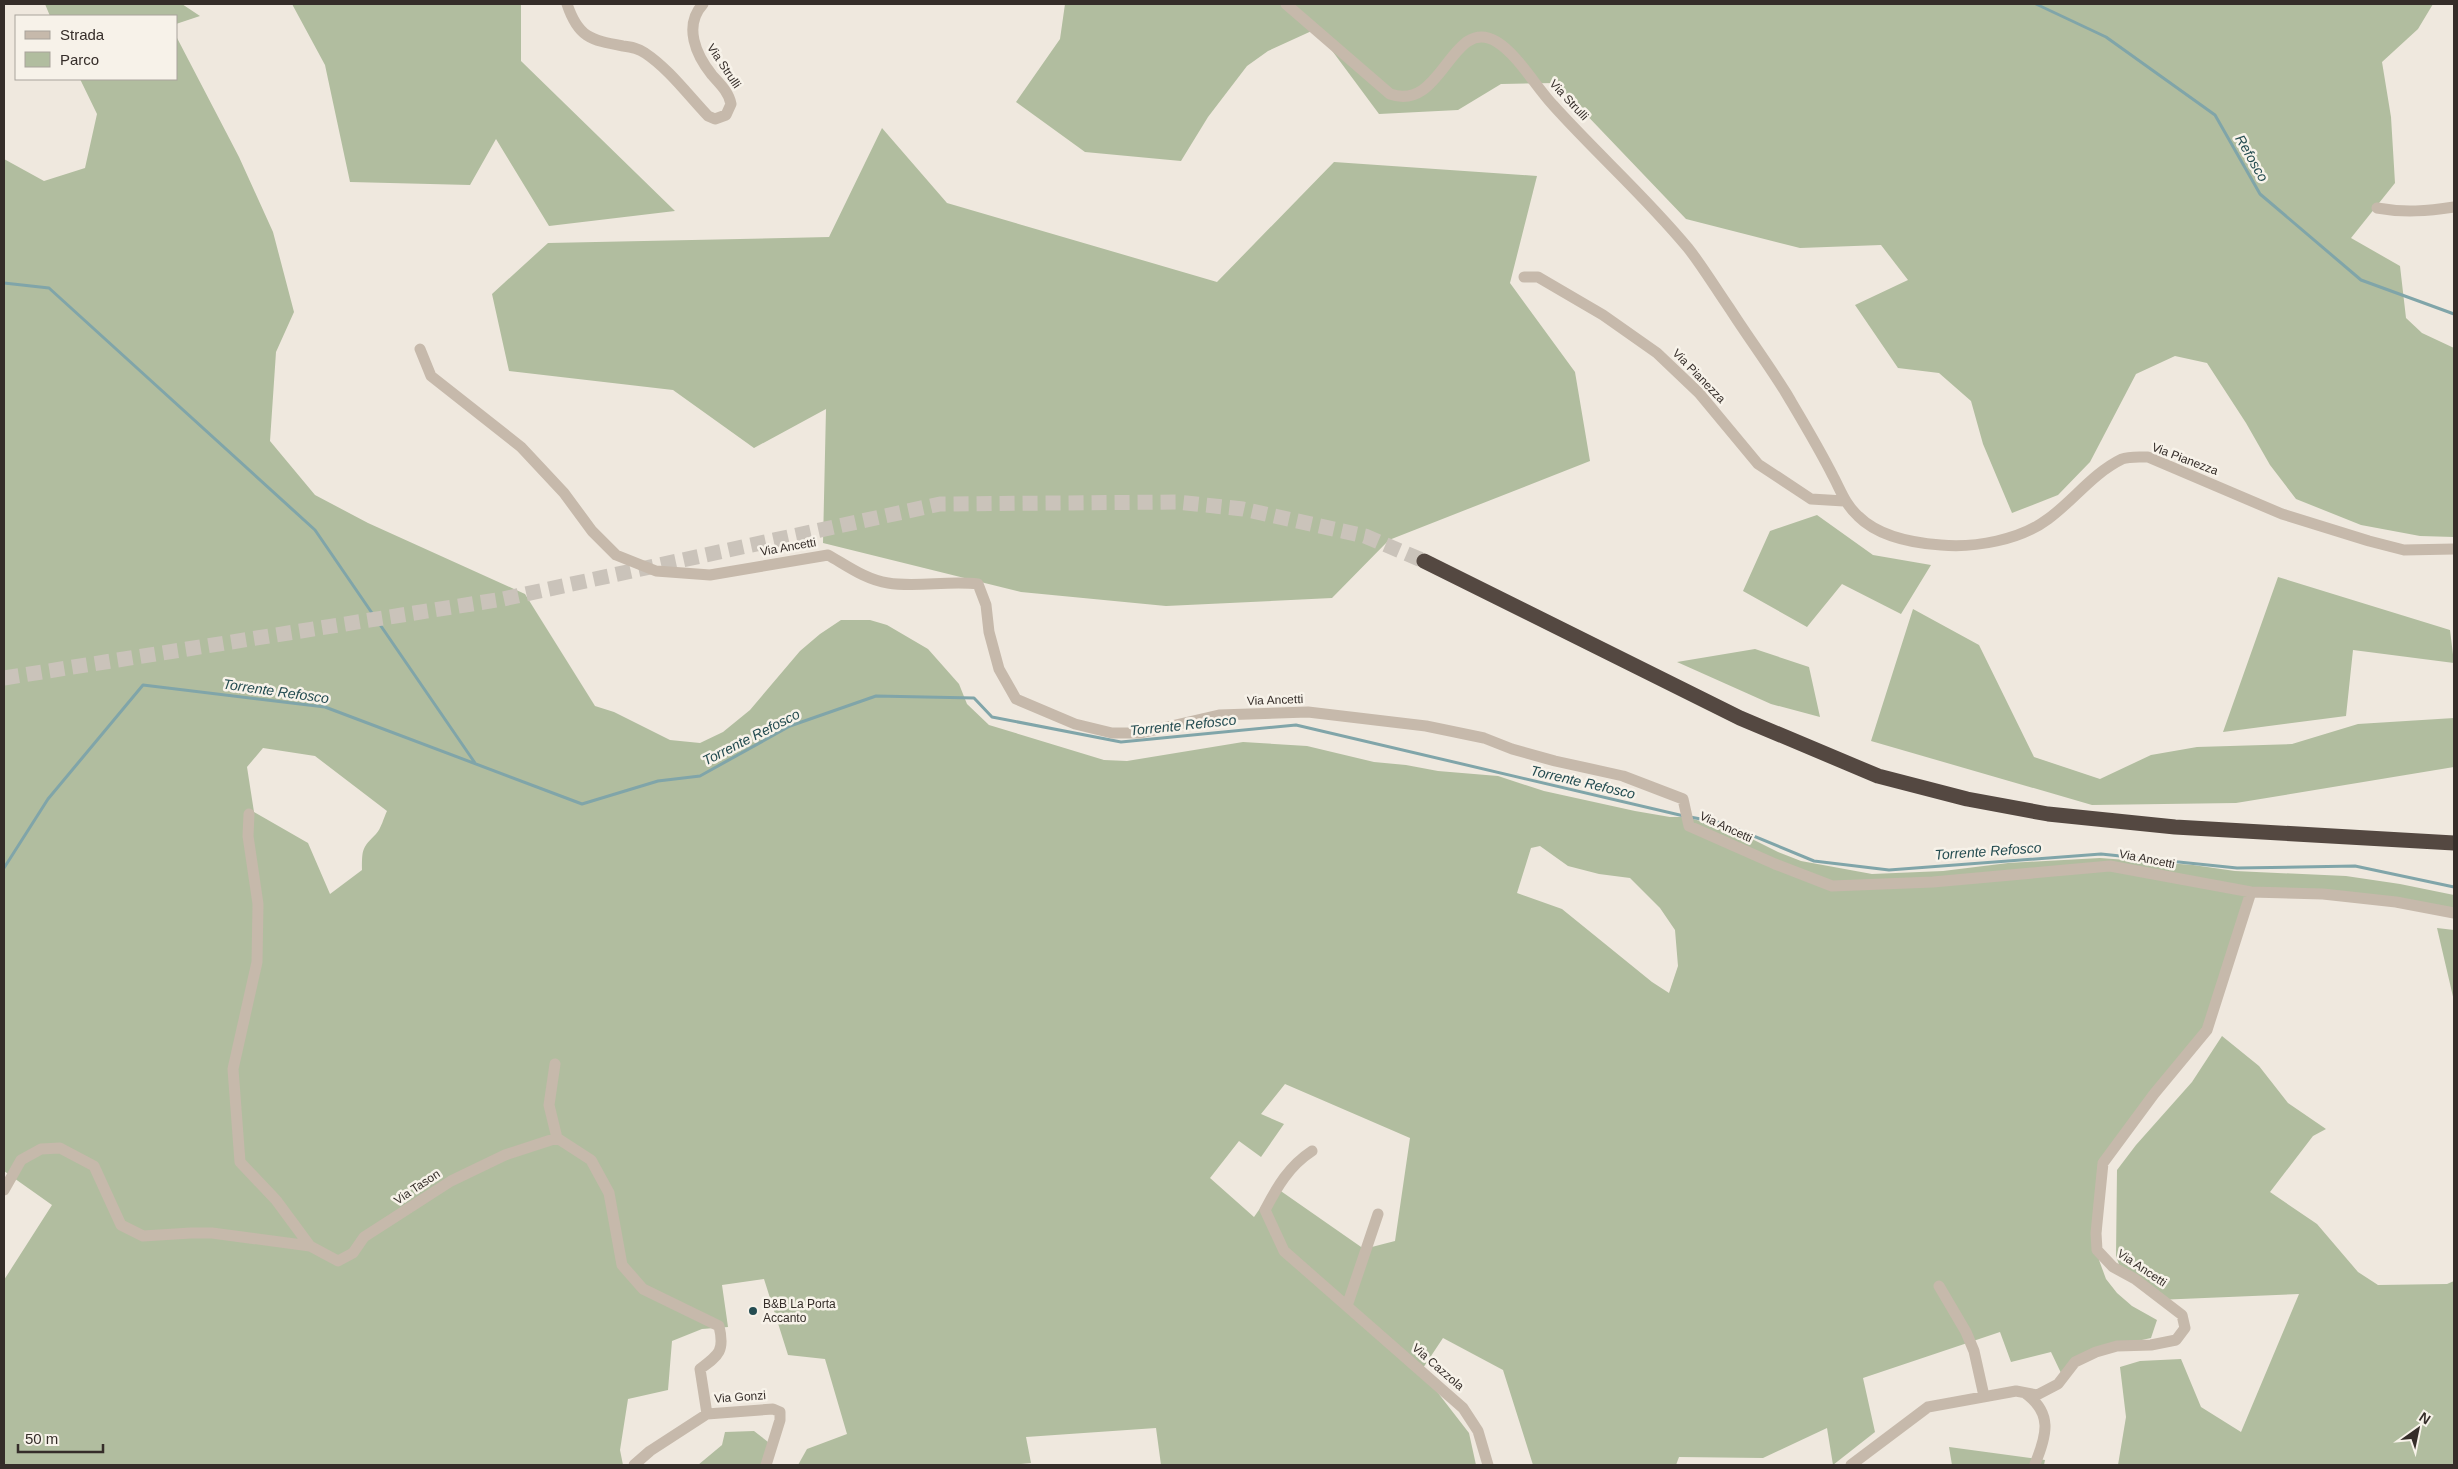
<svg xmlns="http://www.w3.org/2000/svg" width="2458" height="1469" font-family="Arial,sans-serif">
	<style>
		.green { fill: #b1bd9f; fill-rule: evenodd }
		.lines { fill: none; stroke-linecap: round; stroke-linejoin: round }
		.stream { stroke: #80a5a9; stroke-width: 3 }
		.highway-tunnel { stroke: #cac3ba; stroke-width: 15; stroke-dasharray: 15 8; stroke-linecap: butt }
		.minor { stroke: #c6b9ab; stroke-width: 11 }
		.highway { stroke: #544841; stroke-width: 15 }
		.poi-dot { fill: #244c51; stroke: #f7f2e9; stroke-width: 2 }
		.labels { text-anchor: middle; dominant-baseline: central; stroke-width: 5; stroke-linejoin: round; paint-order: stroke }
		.street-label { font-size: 12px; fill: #352d29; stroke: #f7f2e9 }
		.poi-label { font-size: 12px; fill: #352d29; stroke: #f7f2e9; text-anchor: start }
		.water-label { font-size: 14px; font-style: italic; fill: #244c51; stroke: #f7f2e9 }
	</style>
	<rect width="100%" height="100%" fill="#efe8de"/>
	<path class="green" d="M45,4h137l18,12 -24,8v-8h-126z
		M292,4h229v57l154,150 -126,15 -53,-87 -26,46 -120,-3 -25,-117z
		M1065,4h1368l-15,25 -36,33 9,55 4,66 -44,55 49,28 6,52 16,15 32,15v189l-34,-1 -59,-11 -65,-26 -26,-34 -24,-42 -39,-60 -32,-7 -39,18 -46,88 -32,33 -46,18 -29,-69 -12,-43 -32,-28 -41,-5 -43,-63 53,-25 -27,-35 -81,3 -114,-29 -130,-136 -55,1 -43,26 -79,4 -63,-85 -48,22 -21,15 -39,51 -27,44 -96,-9 -69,-50 44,-63z
		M176,36l63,121 34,75 21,80 -18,40 -6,89 45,54 53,28 157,71 70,112 19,6 56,28 30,3 23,-11 27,-22 50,-59 20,-17 21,-14h29l17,5 41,24 31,35 8,20 22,21 115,35 23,1 116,-19 64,4 67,16 32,3 32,6 60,5 46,15 91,20 35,6h16l50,14 42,21 23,9 71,13 71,-3 65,-8 92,-5 93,7 42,6 111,5 54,8 54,11v18l-199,-22 -48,136 -100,127 -8,106 7,19 11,14 15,13 25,14 -6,18 -64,14 -26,21 -10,-21 -40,10 -11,-30 -137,46 12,54 -42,33 -6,-37 -64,30 -84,-1 -3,8h-143l-30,-95 -60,-32 -22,33 48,62 7,32h-315l-5,-37 -130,9 5,26 -19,2h-214l9,-16 40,-15 -22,-75 -37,-4 -24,-76 -42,6 6,42 -26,2 -30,12 -4,49 -40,9 -8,51 3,15h-619v-185l48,-75 -48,-34v-1012l40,22 41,-13 12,-54 -17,-35h96zM263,748l52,8 72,55c-3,6 -6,18 -11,23 -14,14 -14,15 -14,36l-32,24 -22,-51 -54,-31 -7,-45zM1540,846l28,20 31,8 31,4 30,30 15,22 3,36 -9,27 -17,-11 -90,-73 -45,-16 14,-45zM1285,1084l125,54 -15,103 -31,8 -89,-62 -21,30 -44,-39 29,-37 22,16 23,-33 -23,-10z
		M882,128l65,75 270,79 117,-120 203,14 -27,107 65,89 15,89 -201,79 -57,58 -166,8 -145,-14 -198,-49 3,-134 -72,39 -81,-58 -164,-19 -17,-77 56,-51 281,-6z
		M1817,515l56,40 58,10 -30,49 -59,-30 -35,43 -64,-36 27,-60z
		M2278,577l172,53 4,33 -101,-13 -7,66 -123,16z
		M1913,609l66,36 55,112 66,22 51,-24 46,-8 95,-3 66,-20 96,-6v49l-218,36 -144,2 -221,-64z
		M1755,649l54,18 11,50 -49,-13 -94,-42z
		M2437,928l17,2v71z
		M2222,1036l37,30 29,37 38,26 -13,7 -43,56 47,32 41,48 20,13 69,-1 7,-3v184h-336l8,-48 -6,-50 20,-6 41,-2 20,48 40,25 58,-138 -142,6 -27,-19 -9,-11 -5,-14 1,-86 19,-25 56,-63z
		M754,1431l14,11 -4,23h-66l24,-20 3,-13z
		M1949,1447l96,13 -1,5h-92z"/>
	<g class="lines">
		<path class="stream" d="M2036,4l70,33 109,78 45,79 101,86 93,34
			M4,283l45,5 266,242 160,233
			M1690,817l32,6 92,38 75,9 212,-16 136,14 118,-2 99,21
			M4,868l44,-69 95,-114 182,22 257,97 76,-23 42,-5 90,-50 86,-30 98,2 18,19 129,25 175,-17 388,91"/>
		<path class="highway-tunnel" d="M4,678l499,-79 437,-95 237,-2 66,7 122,27 59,25"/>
		<path class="minor" d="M567,4c11,33 23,36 56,42 8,1 15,2 22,7 24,16 43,42 63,63l7,3 11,-4 5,-11c-2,-12 -12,-21 -19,-29 -16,-20 -29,-49 -9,-71
			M1286,4l104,90c53,19 61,-80 107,-52 21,13 39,45 56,63 44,49 93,92 135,143 15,19 28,41 42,61 18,28 38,55 56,84 16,27 33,55 47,83 8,15 12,28 25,40 21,21 54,27 83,29 34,3 79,-5 107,-26 25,-18 45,-46 74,-60 7,-3 18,-2 26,-2l134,57 87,27 35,9 50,-1
			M2377,208c27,5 51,3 77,-1
			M1524,277h14l65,38 54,38 42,40 59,71 53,35 33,2
			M420,349l11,27 90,71 43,46 28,38 24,24 40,16 54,4 118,-20c18,10 38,25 60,28 29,5 60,-3 90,1l8,21 3,27 10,37 17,30 59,25 37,9h29l78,-18 89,-3 118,14 58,12 28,11 43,12 68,15 60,23 6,27 86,38 57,22 101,-4 177,-16 141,26 72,2 73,8 58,11
			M249,814l-1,22 10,68 -1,58 -24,107 7,93 36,38 34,46
			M555,1064l-6,41 8,33
			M1312,1151c-23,15 -35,36 -47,59l19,41 179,157 15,23 10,34
			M4,1190l17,-30 20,-11 19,-1 34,18 27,59 22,11 48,-3h21l98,13 28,15 15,-8 11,-16 87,-56 54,-26 52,-17 34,22 18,33 13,72 21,24 76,37c6,25 0,29 -19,43l7,45
			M1939,1286l27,46 8,19 10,45
			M1347,1306l31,-92
			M2025,1393c28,20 22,42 10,71
			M634,1465l16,-14 57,-37 66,-5 7,3v8l-14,45
			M1851,1465l77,-58 88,-16 21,4 21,-11 17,-22 21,-10 21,-6 34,-1 25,-5 9,-12 -3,-13 -47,-36 -22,-12 -16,-17 -1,-17 7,-70 51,-69 53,-64 44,-138"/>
		<path class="highway" d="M1424,561l316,157 138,58 89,23 81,15 127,13 279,16"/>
	</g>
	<circle class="poi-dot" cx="753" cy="1311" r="5"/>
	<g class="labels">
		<g class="street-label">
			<text transform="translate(724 66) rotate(56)">Via Strulli</text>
			<text transform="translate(1569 100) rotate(47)">Via Strulli</text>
			<text transform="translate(1699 376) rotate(46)">Via Pianezza</text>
			<text transform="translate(2185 459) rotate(21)">Via Pianezza</text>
			<text transform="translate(788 547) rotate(-10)">Via Ancetti</text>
			<text transform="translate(1275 700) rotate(-2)">Via Ancetti</text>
			<text transform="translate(1726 827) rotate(25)">Via Ancetti</text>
			<text transform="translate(2147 859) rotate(11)">Via Ancetti</text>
			<text transform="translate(417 1187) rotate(-34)">Via Tason</text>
			<text transform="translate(2142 1268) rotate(34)">Via Ancetti</text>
			<text transform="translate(1438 1367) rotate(41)">Via Cazzola</text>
			<text transform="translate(740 1397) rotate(-4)">Via Gonzi</text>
		</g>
		<g class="poi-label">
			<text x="763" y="1304">B&amp;B La Porta<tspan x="763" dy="14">Accanto</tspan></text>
		</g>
		<g class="water-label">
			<text transform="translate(2252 158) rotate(60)">Refosco</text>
			<text transform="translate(276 691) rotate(8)">Torrente Refosco</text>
			<text transform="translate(1183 725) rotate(-6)">Torrente Refosco</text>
			<text transform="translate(751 737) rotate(-27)">Torrente Refosco</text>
			<text transform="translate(1583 782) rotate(13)">Torrente Refosco</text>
			<text transform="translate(1988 851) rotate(-4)">Torrente Refosco</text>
		</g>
	</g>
	<rect width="2458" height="1469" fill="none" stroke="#352d29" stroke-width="10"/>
	<rect x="15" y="15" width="162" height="65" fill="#f7f2e9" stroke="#a9a39c"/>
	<rect x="25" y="31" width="25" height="8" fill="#c6b9ab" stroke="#a9a39c"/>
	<text x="60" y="40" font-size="15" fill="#352d29">Strada</text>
	<rect x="25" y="52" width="25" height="15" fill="#b1bd9f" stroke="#a9a39c"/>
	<text x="60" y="65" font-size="15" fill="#352d29">Parco</text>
	<g transform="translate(2418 1429) rotate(33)" stroke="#f7f2e9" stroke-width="4" paint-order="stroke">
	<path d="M0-4L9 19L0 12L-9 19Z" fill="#352d29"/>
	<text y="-8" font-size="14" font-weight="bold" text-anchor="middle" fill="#352d29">N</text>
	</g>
	<path d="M18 1444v8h85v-8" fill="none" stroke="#352d29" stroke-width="2.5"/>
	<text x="25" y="1444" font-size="15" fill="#352d29" stroke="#f7f2e9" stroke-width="4" paint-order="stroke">50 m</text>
</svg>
